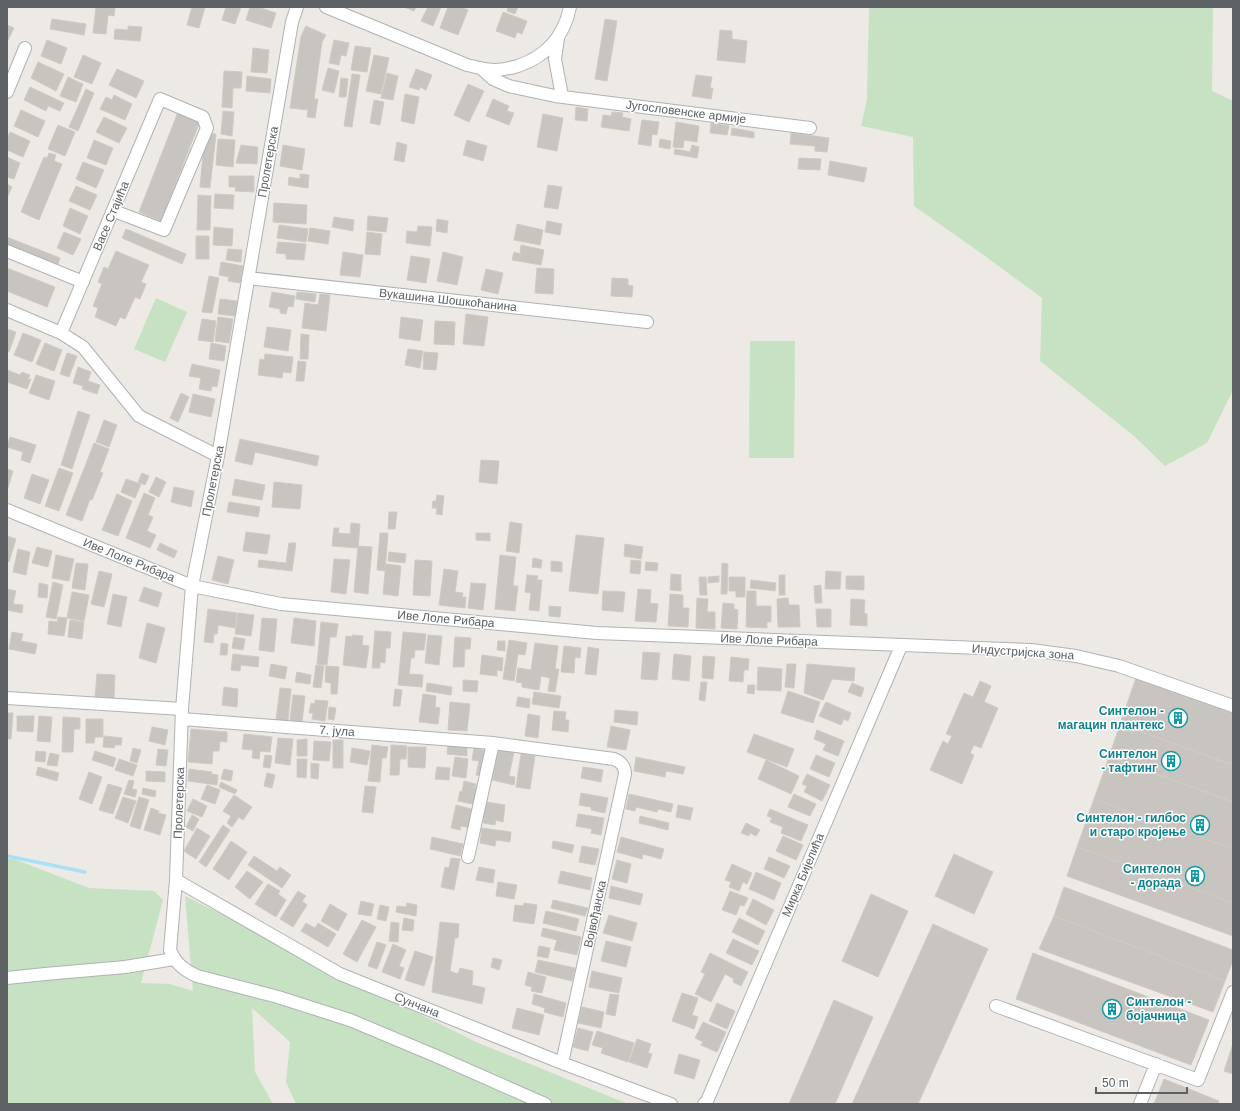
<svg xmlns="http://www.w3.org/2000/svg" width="1240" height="1111" font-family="Arial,sans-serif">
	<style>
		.green { fill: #c7e2c2 }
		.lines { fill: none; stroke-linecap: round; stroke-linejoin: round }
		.stream { stroke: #aae0f6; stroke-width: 3.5 }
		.building { fill: #c8c4c0; stroke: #d1cac3 }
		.minor-casing { stroke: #afb2b5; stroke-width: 14 }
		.minor { stroke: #fff; stroke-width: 12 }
		.labels { text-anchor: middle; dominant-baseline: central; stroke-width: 3; stroke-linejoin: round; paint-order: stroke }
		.street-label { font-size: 12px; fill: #5c6063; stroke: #fff }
		.culture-label { font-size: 12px; font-weight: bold; fill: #0d838f; stroke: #fff; text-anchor: end }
	</style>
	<rect width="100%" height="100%" fill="#ede9e4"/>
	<path class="green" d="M869,7h344l-1,84 21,10v289l-26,53 -42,23 -31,-30 -94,-75 2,-63 -57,-42 -71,-50 -1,-69 -52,-11 6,-27z
		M156,298l31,14 -22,50 -31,-13z
		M750,341h45l-1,117h-45z
		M7,859h7l75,29 65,3 9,9 -22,83 29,1 23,7 -8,-95 291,146 152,62h-332l-10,-22 4,-40 -38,-34 3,64 18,32h-266z"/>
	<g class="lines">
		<path class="stream" d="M7,856l78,16"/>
	</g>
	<path class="building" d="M96,7h19l-1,9 -6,-1 -2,19 -13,-1z
		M192,7h13l-6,21 -12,-3z
		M226,7h15l-6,17 -13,-4z
		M250,7h8l18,6 -5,15 -25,-8z
		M404,7h12l-2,4z
		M428,7h13l-8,19 -12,-5z
		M448,7h13l7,3 -10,25 -18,-7z
		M508,7h10l-3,7 -8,-3z
		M503,12l24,9 -5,13 -5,-2 -2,6 -19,-7z
		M52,19l34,5 -2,11 -34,-6z
		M605,19l12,2 -10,60 -12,-2z
		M7,25l7,3 -7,14z
		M128,26l14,1 -2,14 -26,-2 1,-10 13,1z
		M306,26l20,9 -4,7 -8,57h4l-3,19 -8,-1 1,-7 -18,-2 11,-72z
		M720,30l12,1v8l15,2 -2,22 -28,-3z
		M47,40l20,8 -6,16 -20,-8z
		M334,40l15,3 -3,13 -5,-1 -2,10 -10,-2z
		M355,46l16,2 -4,24 -16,-2z
		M253,48l16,2 -2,23 -16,-1z
		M83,55l18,8 -9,21 -18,-7z
		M374,55l15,3 -8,36 -15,-3z
		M38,62l26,12 -8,17 -25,-13z
		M328,68l11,3 -5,22 -12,-3z
		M117,69l27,12 -8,17 -27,-13z
		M416,69l16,6 -6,15 -6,-3 -1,3 -10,-3z
		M224,71l18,1 -1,16h-8l-1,20 -10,-1z
		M387,73l11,3 -5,24 -12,-2z
		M352,74l8,1 -8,52 -8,-1z
		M696,75l16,2 -2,11h3l-2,11 -19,-3z
		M247,76l24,3 -1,14 -24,-2z
		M68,77l15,7 -7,18 -16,-6z
		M341,78l7,1 -2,18h-7z
		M468,84l16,7 -15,31 -15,-7z
		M30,87l34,16 -4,8 -12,-5 -2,5 -22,-11z
		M86,89l8,4 -16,38 -9,-4z
		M405,94l14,3 -5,27 -13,-3z
		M114,95l18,9 -7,16 -25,-11 6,-12 6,3z
		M493,99l16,7 -2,5 7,2 -5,12 -23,-9z
		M374,100l10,2 -4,23 -10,-2z
		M576,107l12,2 -1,12 -12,-1z
		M21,110l24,11 -7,16 -24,-11z
		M223,111l11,1 -2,24 -11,-2z
		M178,112l22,9 -39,100 -22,-9z
		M612,112l11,1 -1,4 9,2 -2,12 -28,-4 2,-12 8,1z
		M543,114l20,4 -6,33 -20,-4z
		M104,117l23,11 -8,15 -23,-11z
		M642,120l17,2 -2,13 -5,-1 -1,12 -13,-2z
		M676,122l23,4 -2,16 -13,-2 -1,8 -10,-1z
		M711,123l18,3 -2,9 -17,-2z
		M58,125l17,7 -10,24 -17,-7z
		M732,128l22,4v6l-23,-3z
		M10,132l20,9 -7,16 -16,-7v-11z
		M205,133l11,1 -6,54 -10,-1z
		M791,133l38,5 -2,14 -12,-1v-5l-25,-2z
		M218,139l17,1 -2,27 -17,-2z
		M660,139l11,2 -1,8 -11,-2z
		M94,140l19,8 -7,17 -19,-7z
		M467,140l20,6 -4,15 -20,-6z
		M397,142l10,3 -3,17 -10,-2z
		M241,145l17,2 -1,17 -21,-1z
		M283,145l22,4 -3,21 -22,-4z
		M692,145l7,2 -2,11 -23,-4 1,-5 15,3z
		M49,153l7,2 -2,6 8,3 -23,56 -18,-8 23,-55 3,1z
		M7,157l13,6 -6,16 -7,-2z
		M799,158l22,1 -1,11 -22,-1z
		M830,161l37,7 -3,14 -36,-7z
		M83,162l21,8 -8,18 -20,-9z
		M300,174l9,1 -1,13 -20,-3 1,-8 11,2z
		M229,176h25v16l-19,-1 1,-4h-7z
		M7,184l5,3 -5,11z
		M548,185l14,2 -4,22 -14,-2z
		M76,186l21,9 -7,15 -21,-9z
		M215,194l19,1 -1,14 -19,-1z
		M198,195l13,1 -1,34h-13z
		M274,203l33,2 -1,19 -33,-2z
		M70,208l18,8 -8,18 -17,-8z
		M368,216l20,2 -2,14 -19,-2z
		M334,217l20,3 -1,11 -21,-4z
		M437,219l11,2 -1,12 -11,-2z
		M547,221l15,3 -2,11 -15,-3z
		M517,224l26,6 -3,15 -26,-5z
		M279,225l29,4 -2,13 -29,-4z
		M418,226l14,1 -2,19 -24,-3 1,-12 10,1z
		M214,227l19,2 -1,17 -19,-1z
		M310,228l20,3 -2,13 -20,-3z
		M126,229l60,25 -4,10 -60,-26z
		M64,232l17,7 -8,16 -16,-7z
		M367,232l15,2 -2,21 -15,-1z
		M196,236h13v23h-13z
		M7,237l53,21 -3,9 -50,-20z
		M278,242l28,2 -2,16 -18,-1v-5l-10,-1z
		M521,245l23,5 -3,15 -29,-5 2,-8 6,2z
		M228,249l14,1 -1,12 -15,-2z
		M116,251l33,14 -8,17 5,2 -6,15 -5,-2 -10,22 -5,-2 -4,9 -21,-9 3,-9 -5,-2 9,-22 -4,-2 6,-15 4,2z
		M343,252l20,3 -3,22 -20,-2z
		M443,252l20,5 -6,28 -20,-4z
		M411,256l19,3 -4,24 -19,-3z
		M221,262l22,4 -3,17 -12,-2 1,-4 -10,-2z
		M7,268l48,19 -8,20 -40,-16z
		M537,268l17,1 -1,25 -18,-1z
		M486,269l17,4 -5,21 -17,-4z
		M209,276l10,2 -7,35 -10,-1z
		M612,278l16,1v6l5,1 -1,11 -21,-1z
		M272,292l23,4 -2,11 -5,-1 -2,8 -6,-1v-4l-11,-2z
		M297,292l19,2 -1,8 -19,-3z
		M320,294l10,1 -4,36 -24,-3 3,-25 13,2z
		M220,299l17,2 -2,15 -17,-2z
		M466,314l22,3 -4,29 -21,-2z
		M218,317l15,2 -4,24 -14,-2z
		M401,317l22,3 -3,21 -21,-3z
		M202,319l14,2 -3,21 -15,-2z
		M435,321l20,1 -1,23 -20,-1z
		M267,327l24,3 -3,21 -24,-4z
		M7,329l9,3 -7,20 -2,-1z
		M23,333l18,7 -9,22 -18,-7z
		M301,334l8,1 -1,24h-8z
		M45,343l17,7 -8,21 -18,-7z
		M211,343l15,3 -2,15 -15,-2z
		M408,349l15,2 -3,17 -15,-3z
		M424,352l14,1 -2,17 -13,-1z
		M67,353l10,3 -8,21 -9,-3z
		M265,354l28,3 -2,16 -8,-1 -1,6 -24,-3 2,-16 4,1z
		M298,361l8,1 -2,19h-8z
		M192,364l28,6 -3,17 -5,-1 -1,5 -12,-2 2,-11 -12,-2z
		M78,367l13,5 -3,9 12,4 -3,9 -15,-5 1,-3 -10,-3z
		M7,370l13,5 2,-3 8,3 -2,4h3l-4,10 -20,-7z
		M36,375l19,6 -6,19 -20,-7z
		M181,393l8,4 -11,25 -8,-4z
		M193,394l22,5 -4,18 -22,-5z
		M78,411l12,4 -18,54 -11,-4z
		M104,420l13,5 -8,22 -13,-5z
		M10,437l26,8 -6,18 -9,-3 2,-8 -16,-5z
		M240,439l79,17 -2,10 -62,-14 -3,13 -17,-4z
		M94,443l15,6 -9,23 3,1 -11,27 -2,-1 -8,22 -16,-6z
		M481,460l18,1 -2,23 -18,-2z
		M59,468l14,5 -14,38 -14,-5z
		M7,469l6,2 -6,20z
		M142,473l7,3 -4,9 -7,-3z
		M32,474l17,6 -9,24 -16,-6z
		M156,477l10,5 -7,15 -10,-5z
		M126,479l15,5 -6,14 -14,-6z
		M235,479l30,6 -3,15 -30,-5z
		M274,482l28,3 -2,24 -28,-2z
		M174,487l20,4 -3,16 -20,-5z
		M144,493l11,5 -7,17 5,2 -6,14 9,4 -6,13 -24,-10z
		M117,494l15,7 -14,35 -16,-6z
		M437,495l7,1 -2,19 -6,-1 1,-6h-5l1,-7h3z
		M229,502l31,5 -2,10 -31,-5z
		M389,512h8l-2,17h-7z
		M510,522l12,2 -3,29 -13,-2z
		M351,523l9,1 -2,24 -26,-2 2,-18h5l-1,5 12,1z
		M246,532l24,3 -3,19 -24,-3z
		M380,533h8l-3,38 -8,-1z
		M476,533h14v8l-14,-1z
		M576,535l28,3 -6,56 -29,-3z
		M7,536l9,3 -7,23 -2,-1z
		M160,543l17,8 -3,7 -17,-8z
		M289,543h7l-4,28 -34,-4 1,-7 27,3z
		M625,544l18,3 -2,12 -17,-3z
		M358,546l14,1 -4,47 -14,-2z
		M37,547l15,4 -4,16 -16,-4z
		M18,549l12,3 -4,23 -13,-3z
		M389,552l17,2 -1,9 -17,-2z
		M56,555l18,4 -5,22 -17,-3z
		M500,555l16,2 -3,29h5l-3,25 -20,-2z
		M218,556l16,4 -6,24 -16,-4z
		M533,558l9,2 -1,8 -9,-1z
		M334,559l16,1 -4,34 -15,-2z
		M415,560l17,1 -2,35 -17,-1z
		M631,560l10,1 -1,13 -10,-1z
		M551,561l11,1v10l-11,-1z
		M646,562l12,1 -1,8 -12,-1z
		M76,563l12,1 -3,26 -13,-2z
		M722,563l6,1 -1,30h-6z
		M386,564l15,2 -3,30 -15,-2z
		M444,569l14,2 -3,21 8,1 -1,4h4l-1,11 -26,-3z
		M99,571l13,3 -8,33 -13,-3z
		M826,571l15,1 -1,17h-15z
		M671,574l10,1v16l-11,-1z
		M527,575l11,1 -1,4h5l-3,31 -10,-1 2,-17 -6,-1z
		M779,575h6v20h-6z
		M719,576v6l-11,1v-6z
		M846,576h18v14l-18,-1z
		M699,577h7l1,18h-7z
		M729,577h16v20h-9v-6h-7z
		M751,580l25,3 -1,8 -25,-3z
		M53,582l10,3 -7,34 -10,-2z
		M39,583l9,2 -1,13 -9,-1z
		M471,583l15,1 -3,26 -15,-2z
		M821,585l1,18h-7l-1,-17z
		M144,587l18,6 -4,14 -19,-6z
		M7,589l9,2 -3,13 10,1 -1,8 -15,-3z
		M638,589l13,1 -1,13 8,1 -2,18 -21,-1z
		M603,591l22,1 -2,20 -21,-2z
		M747,591h9v15h15v16h-4v6l-21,-1z
		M72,592l17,3 -5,26 -17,-3z
		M113,594l14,3 -6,30 -14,-3z
		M670,594l13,1v13h6l-1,19 -20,-1z
		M697,598l11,1 -1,13h8v17l-19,-1z
		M788,598l1,7h10l1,22h-22l-1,-28z
		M851,599l14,1 -1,13 3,1v12l-17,-1z
		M723,603l11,1v5l4,1 -1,19 -16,-1z
		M549,606l12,1 -1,10 -11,-1z
		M208,609l29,4 -2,15 -17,-3 -1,9h-3l-1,9 -9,-1z
		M816,609h15v18h-14z
		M238,613l16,2 -3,21 -16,-2z
		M58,617l9,1 -3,18 -16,-2 1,-13 8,1z
		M262,618l15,1 -3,33 -15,-2z
		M294,618l22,3 -2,25 -23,-3z
		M70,620l14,2 -2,17 -14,-2z
		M321,622l17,2 -2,13h-6l-3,28 -10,-1z
		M147,623l18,5 -9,35 -17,-5z
		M375,631l16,1 -1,16h-4l-1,15 -5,-1v6h-8z
		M12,632l11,2 -2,7 16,3 -2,10 -26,-5z
		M403,632l23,2 -2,16h-9l-1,8h-3l-2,16 14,1 -1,12 -24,-2z
		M352,635l11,1 -1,9 7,1 -3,22 -23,-3 3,-29 6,1z
		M428,635l14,1 -3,29 -14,-2z
		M234,637l11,2 -2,11 -11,-2z
		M455,637l16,1 -1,11h-5l-1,18h-11z
		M509,640l18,3 -2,12 -7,-1 -4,27 -11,-2z
		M498,641h7v10l-8,-1z
		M221,643l7,1 -1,11h-7z
		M535,643l23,3 -3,23h4l-4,23 -7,-1 2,-13 -9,-2 -2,14 -17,-3v-4l-6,-1 2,-14 13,2z
		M564,646l17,2 -1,10 -5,-1 -1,16 -13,-1z
		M588,647l11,2 -3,26 -11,-1z
		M643,652l17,1 -3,27 -16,-1z
		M233,654l26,3 -1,10 -17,-2 -1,6 -9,-1z
		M674,654l17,2 -2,25 -17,-2z
		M482,655l21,3 -1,13 -5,-1v6l-17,-2z
		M703,656l12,1 -2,22 -11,-1z
		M731,657l18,2 -1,11h-4l-1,12 -14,-1z
		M271,664l16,3 -2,12 -16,-3z
		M787,664h9l-2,24 -9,-1z
		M807,664l48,4 -1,13 -22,-2 -9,21 -19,-7z
		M316,665l8,1 -3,22 -8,-1z
		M326,666l13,1 -2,27h-6v-11l-6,-1z
		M758,667l24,2 -1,22 -24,-1z
		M297,672l14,3 -1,9 -15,-2z
		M97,674l18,1 -1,24 -19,-2z
		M1136,678l97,35v52l-113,-41z
		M463,680l15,1 -1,11 -14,-1z
		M980,681l11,5 -7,16 14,6 -17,40 -7,-3 -4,8 4,2 -12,29 -32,-14 13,-29 5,3 4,-8 -6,-2 18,-41 9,4z
		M701,682h6l-2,19 -6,-1z
		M427,683l25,4 -1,8 -25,-4z
		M852,683l12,5 -3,9 -13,-5z
		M748,685h7l-1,9 -7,-1z
		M224,687l14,2 -1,18 -15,-2z
		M280,688l11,1 -3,32 -12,-1z
		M395,689l7,1 -2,16h-7z
		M788,691l32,11 -7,21 -32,-10z
		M534,692l27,4 -2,12 -27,-4z
		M423,694l13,2 -1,11 5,1 -2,16 -19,-2z
		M293,695l12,1 -3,26 -12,-1z
		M518,697l12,2 -1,9 -13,-2z
		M315,700l13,1 -3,20 -13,-2 1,-6h-4l2,-10 4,1z
		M450,702l20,2 -3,27 -19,-1z
		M826,702l25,11 -3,8 -4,-2 -3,6 -22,-9z
		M329,707l7,1 -2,12 -6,-1z
		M615,710l23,2 -1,13 -23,-3z
		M554,711l12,1 -1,8h4l-1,12 -16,-2z
		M7,713h6l-2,26h-4z
		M528,714l12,2 -2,22 -13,-2z
		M17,716h17l-1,16 -16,-1z
		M39,716l13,1 -2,25 -13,-1z
		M63,717l17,1v11h-6l-1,23h-11z
		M86,719h17v18h-8l-1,6h-8z
		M1120,724l113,41v37l-124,-45z
		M611,726l19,4 -4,20 -19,-3z
		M152,727l16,3 -3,15 -16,-4z
		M191,729l36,3v10l-7,-1 -1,10h-6l-1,13 -24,-2z
		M817,730l27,11 -6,15 -15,-6 3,-6 -12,-5z
		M244,734l28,3 -2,15 -10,-1 -1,8 -7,-1 1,-8 -11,-1z
		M754,734l40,15 -7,18 -40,-15z
		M104,736l18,2 -1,7h-6l-1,3 -11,-1z
		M278,738l15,1 -3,26 -15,-2z
		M307,739v17h-10v-16z
		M333,740h10v28h-10z
		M314,741l17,1 -2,19 -16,-1z
		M448,744l19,2v10l-20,-2z
		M372,745l16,2 -2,11h-4l-2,24 -12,-1z
		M391,745l16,1 -1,13h-6l-1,16h-9z
		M408,747h18l-1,21 -17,-1z
		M133,748l8,2 -4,13 -7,-2z
		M352,748l18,3 -3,14 -17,-3z
		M474,748l13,3 -5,25 -6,-1 3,-14 -7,-1z
		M158,749l10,1 -2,16 -10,-1z
		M499,749l15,3 -5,24 6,1 -1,8 -22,-5z
		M36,751l10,1 -1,10 -10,-1z
		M95,751l21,7 -3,9 -21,-7z
		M50,753l9,2 -2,11 -10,-1z
		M521,754l14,2 -5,33 -14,-2z
		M265,755l7,1 -2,12 -7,-1z
		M816,755l19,8 -6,14 -19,-8z
		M455,757l13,2 -2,19 -14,-2z
		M636,757l49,10 -2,7 -17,-3 -1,6 -31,-6z
		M1109,757l124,45v47l-139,-50z
		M119,759l18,6 -4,11 -18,-6z
		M297,759h10l-1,19 -9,-1z
		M766,760l33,16 -8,18 -33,-15z
		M311,763l8,1 -1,15 -7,-1z
		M38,767l21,6 -2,8 -21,-6z
		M437,767l13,1 -1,12 -14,-1z
		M583,767l20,3 -2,12 -20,-4z
		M189,769l23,3 -1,2 7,1 -1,10 -29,-4z
		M224,769l9,2 -2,10 -10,-2z
		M146,771l19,1v10l-19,-1z
		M89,772l13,5 -10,27 -13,-5z
		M267,773l8,2 -3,13 -8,-2z
		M807,774l23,11 -8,16 -18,-9 3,-6 -5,-2z
		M129,780l5,1 -2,8 5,1 -2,7 -11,-3z
		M464,781l12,3 -1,3 5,1 -3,17 -19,-4 2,-10 2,1z
		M221,782l16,8 -2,4 -16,-7z
		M108,784l14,4 -9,26 -14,-4z
		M207,785l13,5 -5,14 -14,-5z
		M365,786l11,1 -3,26 -11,-1z
		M143,788l13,3 -1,6 -13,-3z
		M581,793l27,5 -3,15 -14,-3v-3l-12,-2z
		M629,794l44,10 -2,8 -13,-3 -1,3 -21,-5 -1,4 -9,-2z
		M794,794l22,10 -6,12 -22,-9z
		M234,795l18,12 -9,13 -4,-3 -7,10 -5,-4 4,-7 -8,-5z
		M123,797l13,4 -8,22 -13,-5z
		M139,797l10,3 -9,29 -10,-3z
		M193,799l14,7 -5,11 -15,-6z
		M1094,799l139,50v54l-156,-56z
		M486,802l19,3 -2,17 -7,-2 -1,5 -12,-2z
		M456,805l19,5 -4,18 -10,-2 -1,4 -9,-2z
		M678,805l15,3 -3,12 -14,-3z
		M151,808l8,3 -1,2 8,2 -6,20 -16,-5z
		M770,809l38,16 -7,16 -20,-8 2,-6 -13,-5 2,-4 -5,-2z
		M578,814l26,4 -3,17 -10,-2 1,-4 -16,-3z
		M192,815l7,4 -6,12 -7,-4z
		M640,816l29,7 -1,7 -29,-7z
		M746,823l14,7 -4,6 -6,-3 -1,3 -8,-3z
		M223,825l7,5 -24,37 -7,-5z
		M197,828l13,8 -14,23 -12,-8z
		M482,828l29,4 -1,10 -14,-2 -1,6 -15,-3z
		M783,836l20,9 -7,15 -20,-9z
		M432,837l31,7 -3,12 -30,-7z
		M621,837l43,12 -3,10 -18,-5 -1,5 -25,-7z
		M231,841l16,11 -18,28 -16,-11z
		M553,841l21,4 -2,8 -20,-5z
		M582,846l17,3 -4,16 -16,-3z
		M1077,847l156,56v33l-166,-60z
		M954,854l39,18 -19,42 -39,-18z
		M254,856l23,15 3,-4 11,8 -9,13 -34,-23z
		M769,857l21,9 -6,12 -20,-9z
		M451,858l9,1 -6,31 -13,-3 4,-20 4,1z
		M617,860l14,4 -4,19 -15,-4z
		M732,864l20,9 -5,11 -4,-2 -4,9 -10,-4 2,-5 -6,-2z
		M479,867l16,3 -2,13 -17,-3z
		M247,871l16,11 -13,17 -15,-12z
		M561,871l31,7 -2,12 -32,-7z
		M756,872l25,11 -7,17 -25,-11z
		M498,882l19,3 -3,14 -18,-3z
		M268,884l12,7 -2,3 8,6 -10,17 -21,-13z
		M611,886l32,8 -3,11 -31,-7z
		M1064,887l169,63v10l-8,21 -171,-65z
		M298,891l8,5 -4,5 5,4 -14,22 -13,-8z
		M730,891l18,7 -4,8 -4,-1 -4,10 -14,-5z
		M871,894l37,17 -30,66 -36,-16z
		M753,899l21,11 -8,15 -20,-11z
		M553,900l35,8 -3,8 -34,-8z
		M361,901l13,3 -3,12 -13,-2z
		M407,903l10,2 -1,11 -20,-4 1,-6 9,1z
		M524,903l13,2 -3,19 -21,-3 2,-16 8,1z
		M330,904l17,10 -9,17 -17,-10z
		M380,905l9,2 -3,14 -9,-2z
		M546,911l33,8 -3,12 -33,-8z
		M609,915l28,8 -5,18 -29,-8z
		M1054,916l171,65 -12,31 -174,-63z
		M404,918l10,2 -1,11 -11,-1z
		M739,918l26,13 -7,14 -26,-13z
		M362,920l14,7 -19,35 -14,-8z
		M391,922l8,1 -1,19 -9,-1z
		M440,922l19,2 -1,14h-3l-5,33 8,3 2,-6 13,3 -1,14 13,3 -3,16 -50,-12z
		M306,923l9,5 3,-5 18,11 -8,13 -27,-16z
		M933,924l55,25 -70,155h-66z
		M543,928l38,9 -4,18 -23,-5 3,-10 -16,-4z
		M733,939l26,12 -7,14 -26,-12z
		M606,941l25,6 -5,20 -25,-6z
		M377,942l9,3 -9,24 -9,-3z
		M393,944l13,6 -7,16 5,2 -4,11 -18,-7z
		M539,946l11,2 -2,10 -11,-2z
		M415,951l18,6 -9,29 -19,-6z
		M710,953l38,19 -7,14 -8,-4 1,-3 -9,-5 -14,28 -16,-8 10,-20 -4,-2z
		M1033,953l176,67 -18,45 -175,-66z
		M493,958l9,2 -3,10 -8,-3z
		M538,960l37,8 -3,13 -37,-9z
		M592,971l30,7 -3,15 -30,-6z
		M528,972l18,5 -4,16 -11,-2 1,-4 -7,-2z
		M682,993l16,5 -6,17 6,2 -4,12 -22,-8z
		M534,994l32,9 -3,14 -19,-5 1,-4 -13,-4z
		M610,994l9,1 -4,21 -9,-2z
		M834,1000l39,17 -38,87h-46z
		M717,1003l18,8 -8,18 -18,-8z
		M582,1007l22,5 -3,16 -23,-5z
		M517,1008l27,7 -5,20 -27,-7z
		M703,1022l23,10 -9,20 -16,-7 2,-3 -8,-4z
		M578,1028l15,4 -5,19 -15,-4z
		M597,1031l37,12 -6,19 -27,-9 2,-5 -11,-3z
		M637,1039l14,5 -3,9 4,1 -5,14 -18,-6z
		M1233,1044v30l-9,-3z
		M679,1054l21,6 -6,19 -20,-6z
		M1164,1079l55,22 -1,3h-64z"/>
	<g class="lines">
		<defs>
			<path id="minor" d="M297,7l-5,15 -74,434 -26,130 -10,123 -6,171 -6,70c6,14 14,20 27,26l81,21 72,23 86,36 109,48
				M326,7l141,58c9,2 18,5 28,5 8,0 15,-2 23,-4 29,-10 46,-29 52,-59
				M558,38l-3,21 7,37
				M481,68l12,11 16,7 46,10 255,32
				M7,92l18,-44
				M7,251l76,31
				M248,278l399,44
				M7,310l54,23 22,14 56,69 79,40
				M61,333l99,-234 43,18 4,11 -43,102 -50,-19
				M7,510l185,76 89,18 316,29 434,17 45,6 43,10 114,40
				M7,698l175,11
				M182,719l311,24 121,16c7,3 11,7 11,15l-63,289
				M468,857l25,-114
				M176,880l164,94 222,89 109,41
				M7,978l38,-4 80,-7 49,-8
				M996,1006l202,74 35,-88
				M704,1104l3,-3 194,-455
				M1140,1104l16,-40"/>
		</defs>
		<use href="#minor" class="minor-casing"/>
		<use href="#minor" class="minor"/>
	</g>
	<defs>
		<symbol id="building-ring" viewBox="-11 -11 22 22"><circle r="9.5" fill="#fff" stroke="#0f9aa8" stroke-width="1.5"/><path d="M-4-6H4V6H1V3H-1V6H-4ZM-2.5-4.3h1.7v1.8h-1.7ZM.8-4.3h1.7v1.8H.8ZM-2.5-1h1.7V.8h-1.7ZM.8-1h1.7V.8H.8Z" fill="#0f9aa8"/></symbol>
	</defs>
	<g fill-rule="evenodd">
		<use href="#building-ring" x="1167" y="707" width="22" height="22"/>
		<use href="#building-ring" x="1160" y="750" width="22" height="22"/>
		<use href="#building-ring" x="1189" y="814" width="22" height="22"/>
		<use href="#building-ring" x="1184" y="865" width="22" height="22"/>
		<use href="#building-ring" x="1101" y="998" width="22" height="22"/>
	</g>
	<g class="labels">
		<g class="street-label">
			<text transform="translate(686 112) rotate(7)">Југословенске армије</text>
			<text transform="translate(268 162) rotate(-80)">Пролетерска</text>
			<text transform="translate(111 216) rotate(-67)">Васе Стајића</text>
			<text transform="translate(448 300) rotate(6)">Вукашина Шошкоћанина</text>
			<text transform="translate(213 481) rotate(-79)">Пролетерска</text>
			<text transform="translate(129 560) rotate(22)">Иве Лоле Рибара</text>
			<text transform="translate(446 619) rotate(5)">Иве Лоле Рибара</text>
			<text transform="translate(769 640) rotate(2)">Иве Лоле Рибара</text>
			<text transform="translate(1023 652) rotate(4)">Индустријска зона</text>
			<text transform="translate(337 731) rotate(4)">7. јула</text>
			<text transform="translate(179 803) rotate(-88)">Пролетерска</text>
			<text transform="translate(803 875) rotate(-67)">Мирка Бијелића</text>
			<text transform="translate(595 914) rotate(-78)">Војвођанска</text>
			<text transform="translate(417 1005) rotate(22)">Сунчана</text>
		</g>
		<g class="culture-label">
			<text x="1164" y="711">Синтелон -<tspan x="1164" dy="14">магацин плантекс</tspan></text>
			<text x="1157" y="754">Синтелон<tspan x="1157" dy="14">- тафтинг</tspan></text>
			<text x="1186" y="818">Синтелон - гилбос<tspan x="1186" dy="14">и старо кројење</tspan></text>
			<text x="1181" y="869">Синтелон<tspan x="1181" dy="14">- дорада</tspan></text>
			<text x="1126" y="1002" text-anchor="start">Синтелон -<tspan x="1126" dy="14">бојачница</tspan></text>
		</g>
	</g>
	<rect width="1240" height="1111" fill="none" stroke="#5c6063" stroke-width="16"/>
	<path d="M1096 1087v6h91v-6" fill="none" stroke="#5c6063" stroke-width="2"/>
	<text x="1102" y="1087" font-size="12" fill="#5c6063" stroke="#ffffff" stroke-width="3" paint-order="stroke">50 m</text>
</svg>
